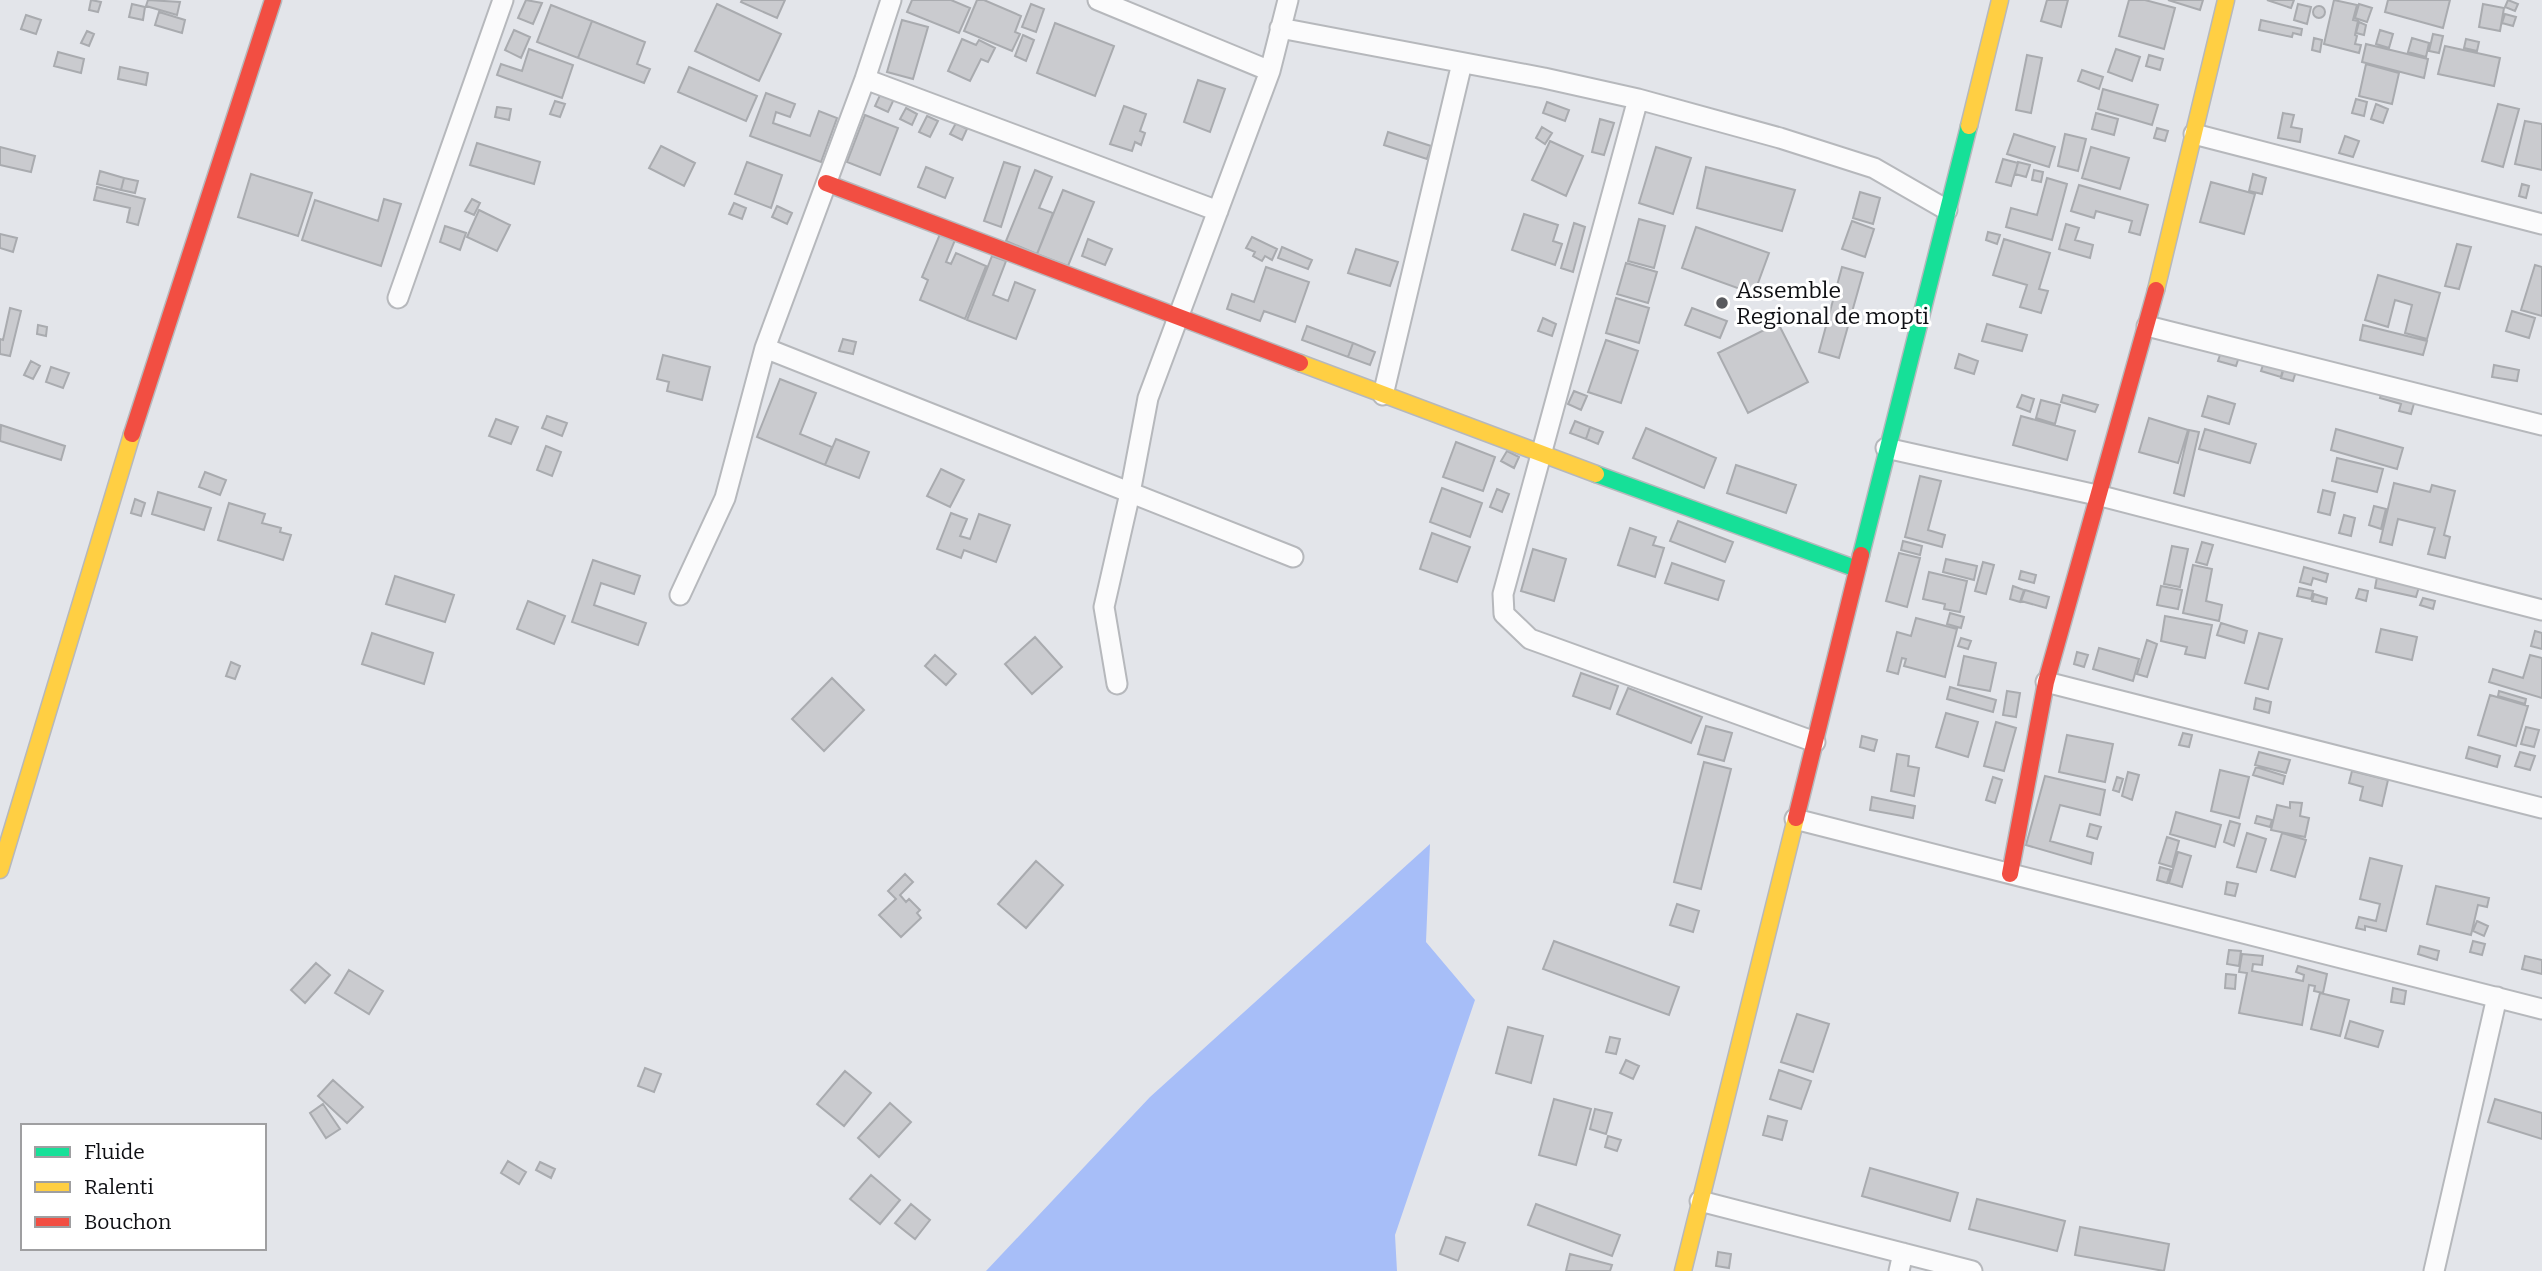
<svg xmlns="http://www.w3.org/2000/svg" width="2542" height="1271" font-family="Bitter,serif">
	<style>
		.water { fill: #a7bef8 }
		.building { fill: #cacbcf; stroke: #a9abaf; stroke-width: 2 }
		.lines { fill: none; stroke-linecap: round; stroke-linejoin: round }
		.street-casing { stroke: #b6b8bc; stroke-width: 23 }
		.fast-casing { stroke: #b6b8bc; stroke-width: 19 }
		.slow-casing { stroke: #b6b8bc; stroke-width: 19 }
		.jam-casing { stroke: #b6b8bc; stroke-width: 19 }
		.street { stroke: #fbfbfc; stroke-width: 19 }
		.fast { stroke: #16e098; stroke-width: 16 }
		.slow { stroke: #ffcf43; stroke-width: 16 }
		.jam { stroke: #f24e42; stroke-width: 16 }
		.poi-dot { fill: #595a5e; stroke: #fff; stroke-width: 2.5 }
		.labels { text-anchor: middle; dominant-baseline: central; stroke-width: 6; stroke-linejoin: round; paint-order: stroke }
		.poi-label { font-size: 23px; fill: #0e0f13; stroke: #fff; text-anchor: start }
	</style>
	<rect width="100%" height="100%" fill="#e3e5ea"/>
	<path class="water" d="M1430,844l-4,98 49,58 -80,235 2,36h-411l164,-174z"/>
	<path class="building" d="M91,0l10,2 -3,10 -9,-2z
		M148,0l32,2 -3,13 -31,-9z
		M526,0l16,3 -9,21 -15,-6z
		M742,0h43l-8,18 -36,-16z
		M912,0h39l19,8 -11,25 -52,-21z
		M977,0h7l37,16 -6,16 5,2 -8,17 -48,-20z
		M2047,0h21l-7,27 -20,-6z
		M2129,0h16l30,8 -11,41 -45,-13z
		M2168,0h35l-3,10z
		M2267,0h27l-3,8z
		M2334,0l23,5 -4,15 5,1 -3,14 2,1 -2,8 6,1 -2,8 -35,-9z
		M2388,0h62l-7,28 -58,-16z
		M2508,0l10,4 -3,7 -10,-4z
		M132,4l13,3 -2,13 -14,-3z
		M717,4l64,30 -22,47 -64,-30z
		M1031,4l13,5 -8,23 -14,-5z
		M2298,4l13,3 -4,17 -13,-4z
		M2359,4l13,4 -5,14 -12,-4z
		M2483,4l21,4 -4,23 -21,-4z
		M551,5l41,16 -14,37 -41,-16z
		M2313 12a6 6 0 1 1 12 0a6 6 0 1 1-12 0Z
		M159,12l26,8 -3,13 -27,-8z
		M2505,14l11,3 -3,9 -11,-3z
		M26,15l15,5 -5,14 -15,-5z
		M902,20l26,7 -15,52 -26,-7z
		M2261,20l41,9 -1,6 -8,-2 -1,4 -33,-7z
		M592,21l53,21 -8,22 13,5 -6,14 -66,-25z
		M2359,22l7,3 -2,10 -8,-2z
		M1055,23l59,23 -19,50 -58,-23z
		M514,30l16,7 -9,21 -16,-8z
		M2380,30l13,4 -4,14 -13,-4z
		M87,31l7,3 -5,12 -8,-3z
		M2433,34l10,2 -4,17 -10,-2z
		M1023,35l11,5 -8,21 -11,-5z
		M2314,38l8,2 -2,12 -8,-2z
		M2412,38l17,5 -3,14 -18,-5z
		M962,39l14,6 3,-5 16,8 -7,14 -7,-3 -11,22 -22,-10z
		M2466,39l13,3 -2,9 -13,-3z
		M2366,44l62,15 -4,19 -62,-16z
		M2445,46l55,12 -6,28 -56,-12z
		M529,49l44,16 -11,33 -65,-23 4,-11 21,7z
		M2116,49l24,8 -8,24 -24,-9z
		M58,52l26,7 -3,14 -27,-7z
		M2027,55l15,3 -11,55 -15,-3z
		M2149,55l14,4 -3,11 -14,-4z
		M2366,64l33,9 -7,31 -33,-8z
		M120,67l28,6 -2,12 -28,-6z
		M689,67l68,29 -11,25 -68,-29z
		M2082,70l21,7 -4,12 -21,-8z
		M1198,80l27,9 -15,43 -26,-10z
		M2103,89l55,16 -6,20 -54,-16z
		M766,93l29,11 -5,13 -14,-5 -3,11 37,13 9,-25 18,7 -16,44 -71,-26z
		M881,93l13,6 -6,13 -13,-6z
		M2356,99l11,3 -3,14 -12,-3z
		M555,101l10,3 -5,13 -10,-3z
		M1547,102l22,8 -4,11 -22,-8z
		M2376,104l12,5 -5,14 -12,-4z
		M2498,104l21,5 -16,58 -21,-6z
		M1124,106l22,8 -6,17 5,2 -4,12 -6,-3 -3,9 -22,-7z
		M497,107l14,2 -2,11 -14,-3z
		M906,108l11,6 -5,11 -12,-6z
		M2096,113l22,6 -4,16 -22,-6z
		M2283,113l11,2 -3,12 11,2 -2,13 -22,-4z
		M865,115l33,13 -18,47 -33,-13z
		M927,116l11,5 -8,16 -11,-5z
		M1600,119l14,4 -10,32 -12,-3z
		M2525,121l17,3v46l-27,-6z
		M956,123l11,6 -5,11 -12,-6z
		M1542,127l10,6 -7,11 -9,-6z
		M2157,128l11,3 -3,10 -11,-3z
		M1388,132l43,14 -4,13 -43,-14z
		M2014,134l41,13 -6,20 -42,-13z
		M2065,134l21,5 -8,32 -20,-5z
		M2345,136l14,5 -6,16 -14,-4z
		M1550,141l33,15 -17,40 -34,-16z
		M477,143l63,19 -6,22 -64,-19z
		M661,146l34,17 -11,23 -35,-18z
		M0,147l35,9 -4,16 -31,-7z
		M1656,147l35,11 -18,56 -34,-11z
		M2091,147l38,11 -9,31 -38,-11z
		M2003,159l15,4 -7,23 -15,-4z
		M747,162l35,13 -11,33 -36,-14z
		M1004,162l16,5 -19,60 -17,-6z
		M2018,162l12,3 -4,12 -11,-3z
		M926,167l27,11 -8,20 -27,-11z
		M1706,167l89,23 -13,41 -85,-23z
		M1035,170l17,7 -13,31 14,5 -16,41 -31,-13z
		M2034,170l9,2 -2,10 -9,-2z
		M100,171l24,7 -3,12 -24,-6z
		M251,174l61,19 -14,43 -60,-19z
		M2253,174l13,4 -4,16 -13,-3z
		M124,178l14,3 -3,12 -14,-3z
		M2047,178l20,6 -15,56 -46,-13 5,-19 26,7z
		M2211,182l44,12 -11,40 -44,-12z
		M2522,184l7,2 -3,12 -7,-2z
		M2079,185l69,20 -8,30 -11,-3 3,-11 -36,-10 -2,7 -23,-7z
		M97,187l48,12 -7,26 -11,-3 3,-14 -36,-8z
		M1063,190l31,12 -26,64 -31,-12z
		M1860,192l20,6 -7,26 -20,-6z
		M384,199l17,5 -20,62 -79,-26 13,-40 63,21z
		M472,199l8,4 -6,12 -9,-4z
		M734,203l12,5 -4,11 -13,-5z
		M777,206l15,7 -5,11 -15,-7z
		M479,210l31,15 -13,26 -30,-14z
		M1524,214l34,11 -5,16 9,3 -7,21 -43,-15z
		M1639,219l26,7 -11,42 -26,-7z
		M1852,221l22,8 -9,28 -23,-8z
		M1574,223l11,4 -12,45 -12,-4z
		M2066,224l13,4 -4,12 18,5 -3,13 -31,-9z
		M445,226l21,7 -6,17 -20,-8z
		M1696,227l73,26 -15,41 -72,-26z
		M1988,232l12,3 -3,9 -11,-4z
		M0,234l17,4 -4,14 -13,-4z
		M940,234l15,6 -9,22 5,2 5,-11 30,13 -21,53 -45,-19 8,-20 -6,-3z
		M1252,237l25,12 -5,11 -7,-4 -3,5 -9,-5 2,-4 -9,-4z
		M1088,239l24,10 -7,16 -23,-9z
		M2004,239l46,14 -11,36 9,2 -7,22 -21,-6 7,-22 -34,-10z
		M2457,244l14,3 -12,42 -14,-3z
		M1282,247l30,13 -4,9 -30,-11z
		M1356,249l42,13 -8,24 -42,-13z
		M992,256l14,5 -13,34 15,6 7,-19 20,8 -19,49 -49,-19z
		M1626,263l31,9 -9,31 -31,-9z
		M2535,265l7,2v49l-21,-6z
		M1266,267l43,15 -14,40 -31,-11 -4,10 -33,-12 5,-15 22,8z
		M1842,267l21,6 -24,85 -20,-6z
		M2378,275l62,18 -13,46 -22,-6 7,-28 -17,-5 -7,27 -23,-7z
		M1616,298l33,10 -10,35 -33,-10z
		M10,308l11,3 -11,45 -10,-2v-15l3,1z
		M1692,308l35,13 -7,17 -35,-13z
		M2512,311l23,7 -6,20 -23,-7z
		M1543,318l13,6 -4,12 -14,-5z
		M1778,323l30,59 -60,31 -30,-60z
		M1987,324l40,11 -5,16 -40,-10z
		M38,325l9,2 -1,9 -9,-2z
		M2363,325l64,16 -4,14 -63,-15z
		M1307,326l46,17 -5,14 -46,-17z
		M843,339l13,3 -3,12 -14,-3z
		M1606,340l32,11 -17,52 -33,-11z
		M1353,343l22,9 -5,13 -22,-8z
		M2221,352l18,5 -3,9 -18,-5z
		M1959,354l19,7 -4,13 -19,-6z
		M663,355l47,12 -8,33 -35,-9 2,-9 -12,-3z
		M2265,359l19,6 -3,12 -20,-6z
		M31,361l9,5 -7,13 -9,-4z
		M2285,365l12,3 -4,13 -12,-3z
		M2494,365l25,5 -2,11 -25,-4z
		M51,367l18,6 -6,15 -17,-6z
		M780,379l36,14 -16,41 32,13 -7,18 -68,-28z
		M2382,390l33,10 -4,14 -12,-3 2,-7 -21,-6z
		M1574,391l13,5 -6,14 -13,-6z
		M2022,395l12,4 -4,13 -13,-5z
		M2063,395l35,10 -3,7 -34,-10z
		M2208,396l27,8 -6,20 -27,-8z
		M2041,400l19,5 -5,19 -19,-6z
		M547,416l20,7 -5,13 -20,-8z
		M2021,416l54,15 -8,29 -54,-15z
		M2149,418l39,12 -10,33 -39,-11z
		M496,419l22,8 -7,17 -22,-8z
		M1575,421l15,6 -4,12 -16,-6z
		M1,425l64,21 -4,14 -61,-19z
		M1590,427l13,5 -5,12 -12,-5z
		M1646,428l70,30 -12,30 -71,-30z
		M2205,429l51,15 -6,19 -51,-14z
		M2336,429l67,19 -6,21 -66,-19z
		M2189,430l10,2 -15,64 -10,-3z
		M836,439l33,13 -10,26 -34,-13z
		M1456,442l39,15 -12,34 -40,-14z
		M546,446l15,6 -9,24 -15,-6z
		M1507,451l12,6 -5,11 -13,-7z
		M2337,458l46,11 -6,23 -45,-11z
		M1736,465l60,20 -10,28 -59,-20z
		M941,469l23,11 -14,27 -23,-11z
		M205,472l21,8 -6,15 -21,-8z
		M1920,476l21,5 -13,49 17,5 -3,12 -37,-10z
		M2394,483l36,9 2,-7 23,6 -11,44 6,2 -5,21 -17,-4 7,-26 -37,-9 -6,26 -12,-3z
		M1442,488l40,15 -12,34 -40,-15z
		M1497,489l12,5 -7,18 -12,-5z
		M2323,490l12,3 -5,22 -12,-3z
		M158,492l53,16 -7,22 -52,-16z
		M135,499l10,4 -4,13 -10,-3z
		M229,503l36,11 -3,9 19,5 -1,4 11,3 -8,25 -65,-20z
		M2374,506l12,3 -5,20 -12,-4z
		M951,513l16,6 -7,17 10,3 9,-25 31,11 -14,37 -32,-12 -3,8 -24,-9z
		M2344,515l11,3 -4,18 -12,-3z
		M1678,521l55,21 -8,20 -55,-21z
		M1630,528l26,9 -3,8 11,3 -9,29 -37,-12z
		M1432,533l38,14 -13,35 -37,-13z
		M1903,541l19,5 -2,9 -19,-5z
		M2202,542l11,3 -6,20 -11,-3z
		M2172,546l16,3 -8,38 -16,-3z
		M1533,549l33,10 -12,42 -33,-10z
		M1899,553l21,5 -13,49 -21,-6z
		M1946,559l31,7 -3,14 -31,-8z
		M593,560l47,16 -6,18 -33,-11 -7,22 52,18 -8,22 -66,-23z
		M1983,562l11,3 -8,29 -11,-3z
		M1672,563l52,18 -6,19 -53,-17z
		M2193,565l19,4 -6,32 16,4 -3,16 -36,-8z
		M2304,567l24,7 -2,8 -13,-4 -2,7 -11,-3z
		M2021,571l15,4 -2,8 -15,-4z
		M1929,572l38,9 -7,31 -16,-3 1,-5 -22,-5z
		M395,576l59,19 -9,27 -59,-18z
		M2377,577l42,10 -3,10 -41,-9z
		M2013,586l11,4 -4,12 -10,-3z
		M2161,586l21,4 -4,19 -21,-4z
		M2299,588l14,3 -2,8 -14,-3z
		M2359,589l9,2 -2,10 -10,-3z
		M2025,590l24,7 -3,11 -25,-7z
		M2314,594l13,4 -1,6 -14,-3z
		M2423,598l12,3 -2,8 -13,-4z
		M528,601l37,15 -11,28 -37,-15z
		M1950,613l14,4 -3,11 -14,-4z
		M2165,616l47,9 -7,33 -20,-4 2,-7 -26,-6z
		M1916,618l41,11 -12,48 -41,-11 2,-7 -4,-1 -4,16 -11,-3 10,-39 14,4z
		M2221,623l26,8 -3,12 -27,-8z
		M2381,629l36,8 -5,23 -36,-8z
		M2535,631l7,2v16l-11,-3z
		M372,633l61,20 -9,31 -62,-20z
		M2259,633l23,6 -14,50 -23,-6z
		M1035,637l27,30 -30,27 -27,-30z
		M1961,638l10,3 -3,8 -10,-3z
		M2147,640l10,4 -10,33 -10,-3z
		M2099,648l40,11 -6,22 -40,-12z
		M2077,652l11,3 -4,12 -10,-3z
		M935,655l21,19 -10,11 -21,-19z
		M2530,655l12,3v40l-53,-16 4,-13 30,9z
		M1964,656l32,7 -6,28 -32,-6z
		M231,662l9,4 -5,13 -9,-3z
		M1581,673l37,13 -8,23 -37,-13z
		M832,678l32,32 -40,41 -32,-32z
		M1950,687l46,13 -3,12 -46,-13z
		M1628,688l74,29 -11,26 -74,-29z
		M2007,691l13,2 -4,24 -13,-2z
		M2499,691l27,8 -1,5 -27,-8z
		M2490,695l38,11 -12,40 -38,-11z
		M2256,698l15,4 -2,11 -15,-4z
		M1946,713l32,9 -10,35 -32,-10z
		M1996,722l20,6 -12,43 -20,-5z
		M1706,726l26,7 -8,28 -26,-7z
		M2526,727l13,3 -5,17 -13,-3z
		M2183,733l9,2 -3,12 -10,-2z
		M2067,735l46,9 -8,38 -46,-10z
		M1862,736l15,4 -3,11 -14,-4z
		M2469,747l31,9 -3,11 -31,-9z
		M2259,752l31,8 -4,13 -31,-8z
		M2520,752l15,4 -5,14 -15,-4z
		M1897,754l12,2 -1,10 11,2 -5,28 -23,-5z
		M1704,762l27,7 -30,120 -27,-7z
		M2256,767l29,9 -2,8 -30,-9z
		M2220,770l29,7 -10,41 -28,-7z
		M2352,771l36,9 -6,26 -22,-6 3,-13 -14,-4z
		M2128,772l11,3 -7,25 -10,-4z
		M2045,776l60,14 -5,25 -40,-10 -10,36 43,12 -2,11 -65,-19z
		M1993,777l9,3 -7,23 -9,-3z
		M2117,777l6,2 -4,13 -6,-2z
		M1872,797l43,9 -2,12 -43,-8z
		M2290,802l12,1 -2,13 9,2 -4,19 -34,-7 6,-25 13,3z
		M2176,812l45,13 -6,22 -45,-13z
		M2257,816l15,4 -2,7 -15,-4z
		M2230,821l10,3 -6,22 -10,-4z
		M2090,824l11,3 -4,12 -10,-3z
		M2247,833l19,6 -10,33 -19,-5z
		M2282,833l24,7 -11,37 -24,-7z
		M2167,837l12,4 -7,26 -13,-4z
		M2178,852l13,4 -9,31 -13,-4z
		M2370,858l32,8 -16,65 -21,-5v4l-9,-2 3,-11 17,4 4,-17 -20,-5z
		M1036,861l27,24 -37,43 -28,-24z
		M2160,867l11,3 -4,13 -10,-3z
		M905,874l8,8 -13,13 6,7 3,-3 11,11 -3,3 4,5 -20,19 -22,-22 17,-16 -8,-8z
		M2227,882l11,2 -3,12 -10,-2z
		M2436,886l53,12 -2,9 -9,-2 -7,30 -44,-11z
		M1677,904l22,7 -6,21 -23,-7z
		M2477,921l11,5 -4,10 -11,-5z
		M1554,941l125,46 -10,28 -126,-46z
		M2473,941l12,3 -3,11 -12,-3z
		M2420,946l19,5 -2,9 -19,-6z
		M2229,950l12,1 -2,15 -12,-2z
		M2242,954l21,2 -1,9 -9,-1 -1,7 51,10 1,-6 -8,-3 2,-6 29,8 -4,19 -9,-2 1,-5 -6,-1 -7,40 -63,-12 8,-40 -8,-1z
		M2525,956l17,4v14l-20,-5z
		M316,963l14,12 -25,28 -14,-13z
		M349,970l34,21 -14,23 -34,-21z
		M2226,974l10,1 -1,14 -10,-1z
		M2393,988l13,3 -2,13 -13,-2z
		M2320,993l29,7 -9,36 -29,-7z
		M1797,1014l32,10 -16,48 -32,-10z
		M2350,1021l33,10 -5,16 -33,-9z
		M1508,1027l35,9 -12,47 -35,-10z
		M1610,1037l10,2 -4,15 -10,-2z
		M1626,1060l13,6 -6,13 -13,-6z
		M645,1068l16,6 -7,18 -16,-6z
		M1779,1070l32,11 -10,28 -31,-10z
		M845,1071l26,22 -27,33 -27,-22z
		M333,1080l30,27 -16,16 -29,-27z
		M1554,1099l37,10 -15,56 -37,-10z
		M2495,1099l47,14v26l-54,-17z
		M890,1103l21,19 -32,35 -21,-19z
		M323,1104l17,25 -14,9 -16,-25z
		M1595,1109l17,4 -6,21 -16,-5z
		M1768,1116l19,5 -5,19 -19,-5z
		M1608,1136l13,4 -4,11 -12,-4z
		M508,1161l18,11 -7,12 -18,-11z
		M540,1162l15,7 -4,9 -15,-8z
		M1870,1168l88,25 -8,28 -88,-25z
		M871,1175l29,25 -20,24 -30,-25z
		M1977,1199l88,22 -8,30 -88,-22z
		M911,1204l19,16 -15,19 -20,-16z
		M1536,1204l84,31 -8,21 -84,-31z
		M2080,1227l89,17 -5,27 -89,-16z
		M1446,1237l19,6 -7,18 -18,-7z
		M1718,1252l13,2 -2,14 -13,-2z
		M1570,1254l42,11 -2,6h-44z"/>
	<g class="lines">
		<defs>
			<path id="street" d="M1098,0l172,71
				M1280,28l264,50 94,21 142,39 94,30 73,42
				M865,79l353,132
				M1638,99l-135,495 1,20 26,25 285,103
				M2194,134l348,90
				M398,298l105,-298
				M2147,326l395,99
				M765,348l528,209
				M1383,395l79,-332
				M1886,448l215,48 441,114
				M680,595l45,-97 40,-150 100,-269 26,-79
				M2046,682l496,126
				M1117,684l-13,-77 26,-114 18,-95 122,-327 18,-71
				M1795,819l747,190
				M1700,1201l272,70
				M1899,1271l4,-18
				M2434,1271l63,-274"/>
			<path id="fast" d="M1596,474l261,95
				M1861,555l108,-429"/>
			<path id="slow" d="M1969,126l31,-126
				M2156,290l70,-290
				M1300,363l296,111
				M0,870l132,-436
				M1683,1271l113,-453"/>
			<path id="jam" d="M826,183l474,180
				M132,434l141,-434
				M1796,818l65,-263
				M2010,874l36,-192 110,-392"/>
		</defs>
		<use href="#street" class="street-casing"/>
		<use href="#fast" class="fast-casing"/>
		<use href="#slow" class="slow-casing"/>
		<use href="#jam" class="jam-casing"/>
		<use href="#street" class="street"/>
		<use href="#fast" class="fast"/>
		<use href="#slow" class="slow"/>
		<use href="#jam" class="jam"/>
	</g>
	<circle class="poi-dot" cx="1722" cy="303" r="7"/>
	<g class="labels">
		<g class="poi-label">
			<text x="1736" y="290">Assemble<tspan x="1736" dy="26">Regional de mopti</tspan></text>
		</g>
	</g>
	<rect x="21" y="1124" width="245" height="126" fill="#ffffff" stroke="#9f9fa1" stroke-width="2"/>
	<rect x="35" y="1147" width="35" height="10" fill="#16e098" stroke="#9f9fa1" stroke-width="2"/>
	<text x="84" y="1159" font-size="21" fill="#0e0f13">Fluide</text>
	<rect x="35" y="1182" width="35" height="10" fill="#ffcf43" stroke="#9f9fa1" stroke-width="2"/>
	<text x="84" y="1194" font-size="21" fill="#0e0f13">Ralenti</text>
	<rect x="35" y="1217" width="35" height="10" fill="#f24e42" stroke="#9f9fa1" stroke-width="2"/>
	<text x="84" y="1229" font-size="21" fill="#0e0f13">Bouchon</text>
</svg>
